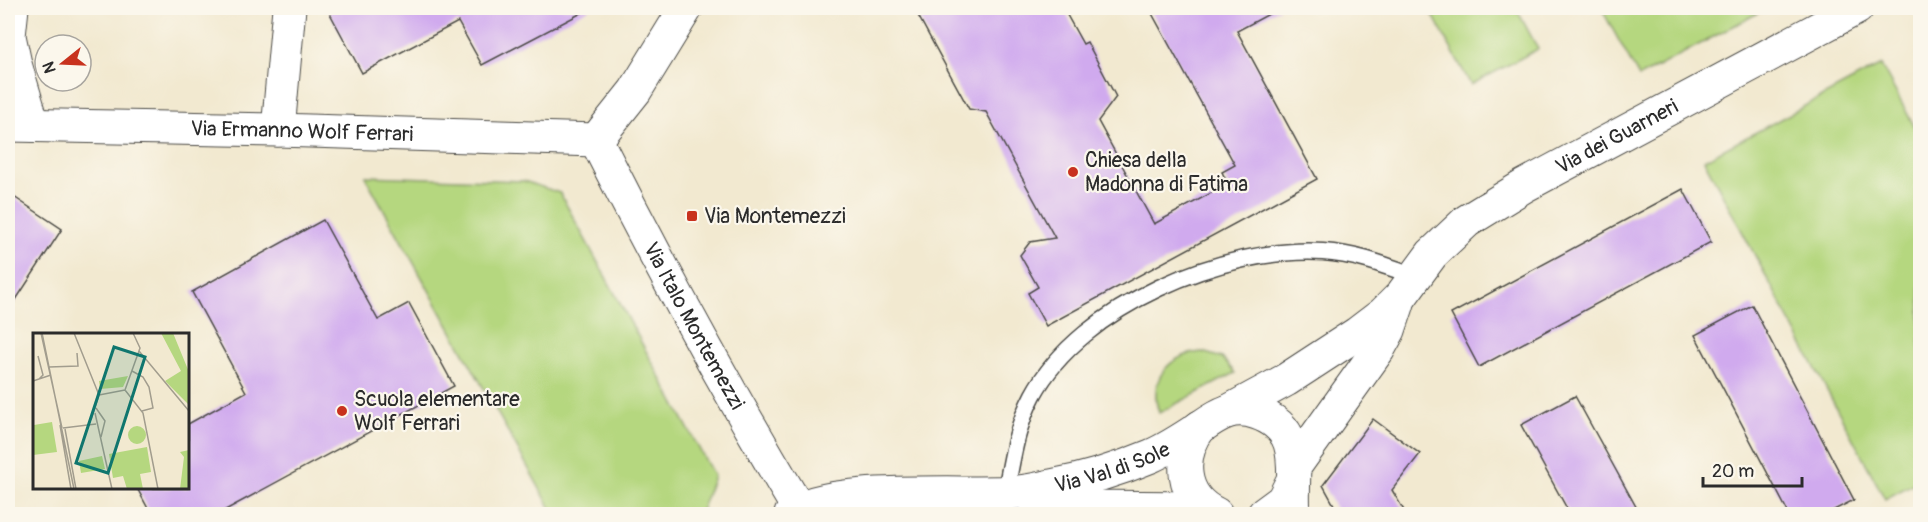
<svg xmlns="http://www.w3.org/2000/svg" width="1928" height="522" font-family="Pangolin,sans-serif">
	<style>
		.green { fill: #b5d77f; stroke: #708155; stroke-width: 1.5 }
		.building { fill: #d0aaee }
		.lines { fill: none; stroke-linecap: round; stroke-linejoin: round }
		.lane-casing { stroke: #494844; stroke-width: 19 }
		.street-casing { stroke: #494844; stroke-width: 35 }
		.lane { stroke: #fff; stroke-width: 16 }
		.street { stroke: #fff; stroke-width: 33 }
		.poi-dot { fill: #c8321e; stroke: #fbf7ec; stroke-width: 2 }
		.labels { text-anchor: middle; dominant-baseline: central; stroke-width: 4.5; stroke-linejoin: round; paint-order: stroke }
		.street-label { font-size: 21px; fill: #2b2b2b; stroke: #fbf7ec }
		.poi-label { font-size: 21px; fill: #2b2b2b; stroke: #fbf7ec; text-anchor: start }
		.inset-road { fill: none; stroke: #a29d8e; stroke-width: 1.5 }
		.view { fill: #0f766e; fill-opacity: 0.15; stroke: #0f766e; stroke-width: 3 }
		.inset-edge { fill: none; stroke: #2b2b2b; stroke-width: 3 }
	</style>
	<rect width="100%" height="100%" fill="#fbf7ec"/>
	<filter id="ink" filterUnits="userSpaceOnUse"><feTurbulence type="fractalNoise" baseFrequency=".0167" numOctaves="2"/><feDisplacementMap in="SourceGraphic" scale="12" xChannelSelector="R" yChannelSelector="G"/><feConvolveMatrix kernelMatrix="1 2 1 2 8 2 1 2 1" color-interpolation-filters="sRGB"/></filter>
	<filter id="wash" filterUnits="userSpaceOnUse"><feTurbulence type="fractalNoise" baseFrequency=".008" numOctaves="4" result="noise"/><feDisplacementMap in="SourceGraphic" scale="24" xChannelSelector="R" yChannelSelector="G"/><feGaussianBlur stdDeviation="1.35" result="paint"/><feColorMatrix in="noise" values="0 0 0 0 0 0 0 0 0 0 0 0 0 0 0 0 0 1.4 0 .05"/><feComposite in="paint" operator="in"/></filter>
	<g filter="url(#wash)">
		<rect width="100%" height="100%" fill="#f2e9d0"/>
		<path class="green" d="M1429,8h87l22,41 -67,36z
			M1601,8h166l-128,69z
			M1881,65l39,72v343l-35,19 -181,-339z
			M365,176l159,5 36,12 154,283 -14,38h-146z
			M1202,352l20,6 13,15 -76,40c-11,-34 9,-58 43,-61z"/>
		<g id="blocks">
			<path class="building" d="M327,8h264l-109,57 -24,-43 -96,51z
				M914,8h149l20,36 4,-2 29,55 -18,24 56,103 74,-40 -6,-12 13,-7 -86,-157h131l-43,23 80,148 -271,147 -18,-33 10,-6 -18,-32 10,-13 25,-4 -69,-126 -17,-3z
				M1683,189l28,53 -232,125 -28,-53z
				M8,193l54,36 -54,83z
				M323,220l55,100 31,-17 45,83 -236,128h-67l-14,-26h51v-64l58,-32 -54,-100z
				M1752,305l102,195 -28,14h-37l-94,-179z
				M1575,396l65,118h-70l-49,-89z
				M1373,419l47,35 -28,36 14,24h-67l-16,-29z"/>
		</g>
	</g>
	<g filter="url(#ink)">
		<use href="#blocks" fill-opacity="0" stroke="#494844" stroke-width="1.5"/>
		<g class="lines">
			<defs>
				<path id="lane" d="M1006,491c6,-33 11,-66 27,-96 48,-89 191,-149 290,-143 32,2 61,13 92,24"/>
				<g id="street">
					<path d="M12,8l-3,28 6,28 18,61"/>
					<path id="s1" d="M8,125l270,5 318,10"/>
					<path d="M278,130l11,-122"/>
					<path id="s2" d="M596,140c63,125 130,248 202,368"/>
					<path d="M596,140l39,-49 51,-83"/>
					<path id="s3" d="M1229,411l57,-31 72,-47 25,-19 18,-18 31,-42 35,-33 57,-35 333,-178"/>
					<path d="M1200,427c-22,30 -20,70 16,87"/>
					<path d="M1295,466l83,-116 11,-20 9,-27"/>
					<path d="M1029,495l55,12 113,1 14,4"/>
					<path id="s4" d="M791,514c32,-30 180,-18 228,-22 11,-1 22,-4 32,-6 34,-6 69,-17 100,-30 16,-7 33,-18 48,-28 19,-13 33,-24 58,-15 50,17 33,62 37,101"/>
					<path d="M1264,514l19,-14 10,-20"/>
				</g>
			</defs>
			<use href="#lane" class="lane-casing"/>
			<use href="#street" class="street-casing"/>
			<use href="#lane" class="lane"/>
			<use href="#street" class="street"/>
		</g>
	</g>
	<g class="poi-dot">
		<circle cx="1073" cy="172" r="6"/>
		<rect x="686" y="210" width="12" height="12" rx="3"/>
		<circle cx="342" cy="411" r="6"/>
	</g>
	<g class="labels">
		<g class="street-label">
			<text stroke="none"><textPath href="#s1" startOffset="294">Via Ermanno Wolf Ferrari</textPath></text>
			<text stroke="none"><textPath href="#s3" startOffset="480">Via dei Guarneri</textPath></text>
			<text stroke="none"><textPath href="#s2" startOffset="210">Via Italo Montemezzi</textPath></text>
			<text stroke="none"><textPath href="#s4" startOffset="328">Via Val di Sole</textPath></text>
		</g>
		<g class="poi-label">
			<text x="1085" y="160">Chiesa della<tspan x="1085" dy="24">Madonna di Fatima</tspan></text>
			<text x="704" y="216">Via Montemezzi</text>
			<text x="354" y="399">Scuola elementare<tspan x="354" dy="24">Wolf Ferrari</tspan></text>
		</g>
	</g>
	<g transform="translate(33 333)">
		<rect width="156" height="156" fill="#f2e9d0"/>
		<path d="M128,0h12l16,39v33l-24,-24 16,-10zM95,43l-5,11 -23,2 -1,-8zM19,89l5,30 -24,3 1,-30zM95 102a9 9 0 1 1 18 0a9 9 0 1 1-18 0ZM114,114l4,25 -11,2 3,15h-16l-4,-13 -10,2 -4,-24zM156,117v39h-9l4,-32 -4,-5zM69,123l3,13 -24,4 -2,-12z" fill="#b5d77f"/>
		<path class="inset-road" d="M8,0l21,95M9,0l32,156M41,0l25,62 -8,25M106,18l50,60M5,23l5,19 -4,4M16,34l29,-1 -1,-13M99,38l11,6 6,10 4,21 -11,3M0,48l18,-6M92,57l18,23 15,76M92,57l15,-42 -7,-15M66,62l26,-5M63,75l9,13 -4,16M62,80l17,76M27,92l11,64M30,95l33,-4M32,96l11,60"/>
		<path class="view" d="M81,14l31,10 -37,116 -32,-10z"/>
		<rect width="156" height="156" class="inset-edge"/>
	</g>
	<rect width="1928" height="522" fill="none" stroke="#fbf7ec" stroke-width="30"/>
	<g transform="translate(63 63) rotate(252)"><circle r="28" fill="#fbf7ec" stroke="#a8a59f" stroke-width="1.5"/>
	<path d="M0-4.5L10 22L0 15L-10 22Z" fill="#c8321e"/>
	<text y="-9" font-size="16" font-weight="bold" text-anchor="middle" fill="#2b2b2b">N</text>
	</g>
	<path d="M1703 477v9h99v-9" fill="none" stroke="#2b2b2b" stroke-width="3"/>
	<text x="1712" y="477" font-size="18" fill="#2b2b2b" stroke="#fbf7ec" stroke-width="4.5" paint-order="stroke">20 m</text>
</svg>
